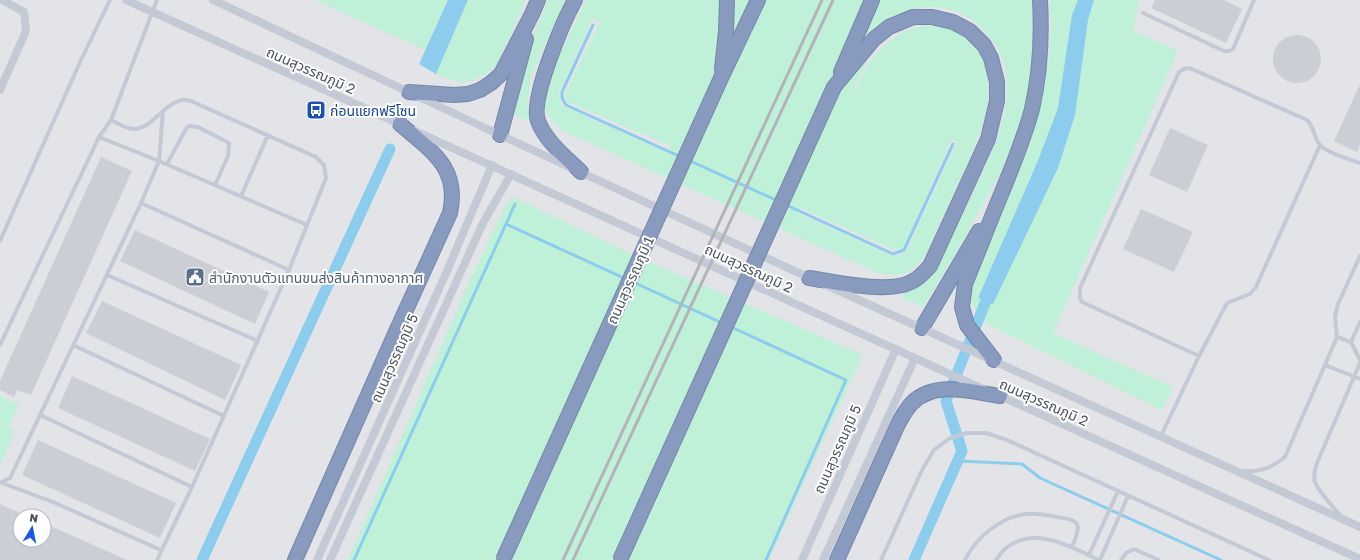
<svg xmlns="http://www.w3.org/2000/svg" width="1360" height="560" font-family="'Golos Text','Noto Sans Thai',sans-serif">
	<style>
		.airport { fill: #e2e4e8; fill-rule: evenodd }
		.green { fill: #bff0d8; fill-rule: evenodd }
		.water { fill: #8ccced }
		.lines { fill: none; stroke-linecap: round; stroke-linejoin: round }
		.stream { stroke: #8ccced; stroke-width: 3 }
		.canal { stroke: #8ccced; stroke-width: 11 }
		.building { fill: #ccced6 }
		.highway-casing { stroke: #7386ab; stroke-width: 16 }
		.lane { stroke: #c4cad5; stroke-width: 4 }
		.street { stroke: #c4cad5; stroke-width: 8 }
		.highway { stroke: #889bbf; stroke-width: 14 }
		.rail { stroke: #b2b4ba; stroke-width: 3 }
		.highway-bridge-casing { stroke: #7386ab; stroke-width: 16; stroke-linecap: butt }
		.highway-bridge { stroke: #889bbf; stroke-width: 14 }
		.labels { text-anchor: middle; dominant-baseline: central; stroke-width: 4; stroke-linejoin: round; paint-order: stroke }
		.street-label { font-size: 14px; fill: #48515e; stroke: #fff }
		.transit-label { font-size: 14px; fill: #164399; stroke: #fff; text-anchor: start }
		.service-label { font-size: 14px; fill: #4e5e75; stroke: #fff; text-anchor: start }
	</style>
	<rect width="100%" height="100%" fill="#f3f0f0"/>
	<path class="airport" d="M0,0h1360v560h-1360zM20,516h24v24h-24z"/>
	<path class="green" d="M315,0h133l-23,50z
		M468,0h58l-29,64 -11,10 -15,7 -13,1 -22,-8z
		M548,0h17l-34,76 -4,30 5,16 -23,-10 19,-62z
		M586,0h137l-3,30 -3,10 20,-40h295c3,47 -1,94 -17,138 -8,23 -20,45 -32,66 -19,35 -39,69 -60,103l-22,-10 3,-4 19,-9 13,-14c12,-27 25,-53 38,-79 26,-56 59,-119 2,-168 -16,-14 -45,-20 -66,-13 -8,3 -16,8 -25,11l-33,73c7,-8 11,-21 17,-31 7,-9 17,-20 26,-26 49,-32 101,7 93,63 -4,27 -16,53 -27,77 -12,25 -23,50 -34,75 -15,22 -22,26 -49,21l-317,-143c-15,-16 -18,-20 -17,-43zM592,19l8,3 -35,72 1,7 104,45 2,-3 -4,10 -107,-48 -2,-12zM951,140l6,2 -50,109 -12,6 -97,-44 2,-5 95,42 8,-1z
		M1050,0h28l-6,15 -13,93 -22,55 -59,134 15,6 65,-135 17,-53 13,-95 6,-20h45l-6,31 45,20 -125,282 120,54 -11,23 -177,-87c-14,-16 -15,-21 -15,-43l59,-133 10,-35 10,-56 2,-33z
		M513,197l118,57 232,101 -42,90 -52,115h-421l118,-271 40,-85z
		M0,396l19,9 -11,23 7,3 -15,34z"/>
	<path class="water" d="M448,0h20l-32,74 -17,-10z
		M1078,0h16l-6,20 -13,95 -17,53 -65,136 -15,-6 59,-135 21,-55 14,-93z"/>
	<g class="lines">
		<path class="stream" d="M593,25l-31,67v6l4,7 115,52
			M688,160l90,41
			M784,204l109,50 11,-4 49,-106
			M506,224l120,55
			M633,282l89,41
			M729,326l117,54 -80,180
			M958,461l64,3 18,14 181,82
			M354,560l161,-356"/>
		<path class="canal" d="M202,560l188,-411
			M914,560l48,-109 -16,-50 45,-113"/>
	</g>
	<path class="building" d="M1155,0h69l18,9 -16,34 -75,-35z
		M1273 59a24 24 0 1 1 48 0a24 24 0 1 1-48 0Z
		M1360,84v61l-3,7 -23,-11z
		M1170,128l38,17 -21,47 -38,-17z
		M101,157l31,14 -101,224 -14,-5 -3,7 -14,-7v-9z
		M1141,209l52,23 -19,40 -51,-23z
		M135,230l134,62 -14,32 -135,-63z
		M102,301l139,64 -16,35 -139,-67z
		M72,376l138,63 -15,32 -137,-63z
		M38,440l138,63 -16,35 -138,-63z
		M0,504l20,9v27h24v-17l83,37h-127z"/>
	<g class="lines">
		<defs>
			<path id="highway" d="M575,0c-12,22 -45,99 -37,121 8,21 28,36 43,51
				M722,69l4,-38 1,-31
				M841,72l31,-72
				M721,78l37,-78
				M409,92l45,3 14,-1 12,-4 11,-7 10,-9 31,-60 6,-14
				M500,135l26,-96
				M809,278c26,4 79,16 102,4 8,-3 13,-10 19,-16l58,-127 9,-38v-19l-6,-24 -7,-13 -14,-14 -17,-9 -21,-5h-19l-24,10 -15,12 -40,48
				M922,328l57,-97
				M994,360l-27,-35 -5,-18 3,-23c12,-29 23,-58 35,-87 12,-29 24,-58 32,-88 8,-35 10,-73 8,-109
				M295,560l100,-226 55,-121c10,-46 -19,-62 -50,-89
				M837,560l61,-136c4,-7 8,-15 14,-21 23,-23 60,-11 88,-7"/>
		</defs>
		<use href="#highway" class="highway-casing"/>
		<path class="lane" d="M1143,13l81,38h5l4,-2 21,-49
			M163,111l-4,50 148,64
			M111,120c7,3 15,9 23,9 18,0 30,-26 48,-29 2,0 6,0 9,1l125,56 8,8 2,13 -37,92
			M99,137l60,24 -18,42
			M167,164l19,-35 3,-3 9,1 31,16 -1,13 -13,29
			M241,196l27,-61
			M0,241l81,-181 29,-60
			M107,275l151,66
			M1337,337l14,5 9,18
			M1351,342l9,-20
			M0,345l99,-208 12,-17 46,-120
			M73,345l151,71
			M1199,356l-117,-54 -2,-4v-10l99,-216 7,-4 6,1 115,51c8,8 7,19 13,25 5,7 31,15 40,18
			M1325,365l35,14
			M40,415l152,72
			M1161,436l38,-80 28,-53 23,-9 6,-7 64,-142
			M1241,471c19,1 29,-2 44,-14l52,-120 -2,-20 3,-13 22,-48
			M0,483l10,-5 131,-275 148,67 -97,217 -35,73
			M2,483l51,19 108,48
			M1341,516c-7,-8 -23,-25 -26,-34 -2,-6 0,-13 2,-19l43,-100
			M1089,555l29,-64
			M881,560l41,-90 12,-20 16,-12 17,-5h19l21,7 262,120
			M965,560c11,-23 36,-43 61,-46 11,-1 21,1 31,3 5,1 16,1 20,7 3,6 -3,17 -5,23
			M996,560c3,-4 6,-9 10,-12 29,-23 65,-1 93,12
			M1100,560l28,-64
			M1121,560l5,-7 8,-4 25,11"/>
		<path class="street" d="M126,0l276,125
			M213,0l287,135 312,144
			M0,90l26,-59 -2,-19 -22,-12
			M415,131l568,258
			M826,285l534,242
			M998,395l362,164
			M317,560l130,-289 45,-106
			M330,560l153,-337 28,-49
			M802,560l94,-211
			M823,560l92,-202"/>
		<use href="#highway" class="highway"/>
		<path class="rail" d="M563,560l259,-560
			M573,560l260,-560"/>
		<defs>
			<path id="highway-bridge" d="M503,560l218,-482
				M620,560l214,-473"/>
		</defs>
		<use href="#highway-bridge" class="highway-bridge-casing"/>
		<use href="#highway-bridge" class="highway-bridge"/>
	</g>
	<defs>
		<symbol id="bus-square" viewBox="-11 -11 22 22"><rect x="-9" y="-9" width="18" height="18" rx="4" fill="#1a4fb4" stroke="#fff"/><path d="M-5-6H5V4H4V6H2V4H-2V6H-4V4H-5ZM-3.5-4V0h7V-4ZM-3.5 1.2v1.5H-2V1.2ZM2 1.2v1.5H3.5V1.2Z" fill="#fff"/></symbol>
		<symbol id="civic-square" viewBox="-11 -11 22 22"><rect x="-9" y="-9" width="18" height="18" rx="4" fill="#5c6f8a" stroke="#fff"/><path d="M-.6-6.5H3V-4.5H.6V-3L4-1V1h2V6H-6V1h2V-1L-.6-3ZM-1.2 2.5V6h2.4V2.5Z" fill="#fff"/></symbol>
	</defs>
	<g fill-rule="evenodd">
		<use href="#bus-square" x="305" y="99" width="22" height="22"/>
		<use href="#civic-square" x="184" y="266" width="22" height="22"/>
	</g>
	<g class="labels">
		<g class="street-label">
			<text transform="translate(311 70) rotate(24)">ถนนสุวรรณภูมิ 2</text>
			<text transform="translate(749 268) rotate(25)">ถนนสุวรรณภูมิ 2</text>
			<text transform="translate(630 280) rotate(-66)">ถนนสุวรรณภูมิ 1</text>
			<text transform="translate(394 358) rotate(-66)">ถนนสุวรรณภูมิ 5</text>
			<text transform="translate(1044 402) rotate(24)">ถนนสุวรรณภูมิ 2</text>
			<text transform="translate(837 449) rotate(-66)">ถนนสุวรรณภูมิ 5</text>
		</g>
		<g class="transit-label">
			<text x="330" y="110">ก่อนแยกฟรีโซน</text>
		</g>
		<g class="service-label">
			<text x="209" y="277">สำนักงานตัวแทนขนส่งสินค้าทางอากาศ</text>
		</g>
	</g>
	<g transform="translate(32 528) rotate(10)"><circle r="19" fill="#ffffff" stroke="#b6b9bf"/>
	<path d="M0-3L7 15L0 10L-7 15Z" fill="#1857e4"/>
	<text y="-6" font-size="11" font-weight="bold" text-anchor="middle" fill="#48515e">N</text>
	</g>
</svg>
